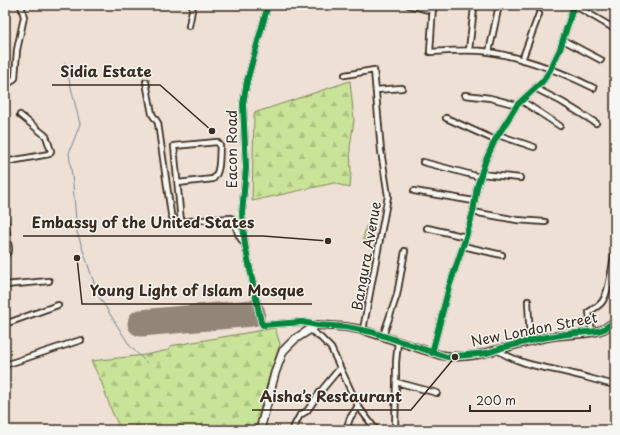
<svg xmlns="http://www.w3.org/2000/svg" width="620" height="435" font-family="'Playpen Sans',sans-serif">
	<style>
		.green { fill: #c9e399; stroke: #82865c }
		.forest { fill: url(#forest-firs); stroke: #82865c }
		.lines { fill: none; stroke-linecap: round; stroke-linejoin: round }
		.stream { stroke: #70879c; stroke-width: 1 }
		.runway { stroke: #948579; stroke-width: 27 }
		.street-casing { stroke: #3b2a1e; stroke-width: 8 }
		.secondary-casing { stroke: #3b2a1e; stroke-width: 10 }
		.street { stroke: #f6f6f2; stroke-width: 4.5 }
		.secondary { stroke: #f6f6f2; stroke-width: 7 }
		.cycleway-casing { stroke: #f6f6f2; stroke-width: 8 }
		.cycleway { stroke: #00873e; stroke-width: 6 }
		.labels { text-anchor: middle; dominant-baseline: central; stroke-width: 3; stroke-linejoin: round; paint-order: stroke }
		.street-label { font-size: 14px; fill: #3b2a1e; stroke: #f6f6f2 }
		.leader { fill: none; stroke: #3b2a1e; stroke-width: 1.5 }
		.callout-dot { fill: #3b2a1e; stroke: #f6f6f2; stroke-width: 1.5 }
		.callout-label { font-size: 15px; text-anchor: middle; font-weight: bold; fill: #3b2a1e; stroke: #f6f6f2; stroke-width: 3; stroke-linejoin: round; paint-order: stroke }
	</style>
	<defs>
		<pattern id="forest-firs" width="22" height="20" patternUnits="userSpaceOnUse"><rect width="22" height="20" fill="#c9e399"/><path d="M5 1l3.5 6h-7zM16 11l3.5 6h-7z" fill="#aec383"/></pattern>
	</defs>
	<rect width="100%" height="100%" fill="#eee0d4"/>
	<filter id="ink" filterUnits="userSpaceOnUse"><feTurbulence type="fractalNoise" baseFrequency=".025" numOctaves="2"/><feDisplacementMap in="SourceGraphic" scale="8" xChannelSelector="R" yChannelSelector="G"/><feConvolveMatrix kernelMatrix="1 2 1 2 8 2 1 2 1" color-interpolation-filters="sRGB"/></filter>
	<g filter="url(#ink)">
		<path class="green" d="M366,226l7,1 -3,14 -7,-2z"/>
		<path class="forest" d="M350,81l4,39 -4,27 1,26 -1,15 -16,-5 -82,18 2,-88z
			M275,328l5,16 -10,29 -15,57h-134l-9,-18 -11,-31 -10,-20 54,-6 24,-5 1,-4z"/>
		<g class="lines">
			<path class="stream" d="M65,63l15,61 -11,29 4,31 4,48 21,63 32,51 17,17"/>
			<path class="runway" d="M141,323l111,-10"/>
			<defs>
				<path id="street" d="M268,5l-21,76 -4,23 3,64 -4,46 3,31 16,77 2,3 39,-3 15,3
					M409,5l24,6
					M433,5l-3,47c20,-1 40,-3 59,0 36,6 73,20 105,36
					M574,5l41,24
					M189,26l4,-21
					M563,40l38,20
					M469,50l5,-42
					M489,52l10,-47
					M522,60l17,-46
					M345,75l29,-5 7,81 7,45 -25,134
					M146,82l6,32 6,9 13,91 2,6 3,2 55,-4 2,1 6,17 6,9
					M5,83l6,-1 4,-4 2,-28 7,-33 -3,-12
					M535,88l27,14 34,21
					M376,90l26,-2
					M465,95l25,3 27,7
					M522,101l38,25
					M446,118l49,22
					M498,135l36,12
					M5,162l44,-8 2,-3 -5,-15 -26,-21
					M423,162l57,15
					M481,174l39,4
					M178,183l35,-4c8,-7 6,-24 7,-34l-3,-3 -43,4 7,76
					M414,191l60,10
					M473,212l44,8 28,2
					M427,228l39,9
					M463,246l39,9
					M5,254l2,-1 2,-3 -4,-33
					M5,285l44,-4
					M528,301l2,40
					M5,324l53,-19
					M309,329l12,9 10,10 27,58 18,24
					M592,332l-3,-20c4,-3 10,-6 13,-10 8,-11 10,-38 13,-52
					M383,336l14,-41 8,-44
					M398,341l-2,21v20l41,11
					M497,350c25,16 49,17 76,24 14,3 28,8 42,11
					M432,353l17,-66 17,-50 7,-25 4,-25 8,-25 10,-22 22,-35 26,-24 7,-11 10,-21 14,-44
					M5,365l76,-25
					M292,430l8,-15 7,-4 13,-19 20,-24
					M346,430l4,-12 8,-12
					M395,430l1,-48"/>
				<path id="secondary" d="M260,430l15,-57 8,-22 12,-12 22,-14 29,2 17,3 77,25c34,7 70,-11 103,-17 18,-4 37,-3 55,-7l6,-2 11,-8"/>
			</defs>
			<use href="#street" class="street-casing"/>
			<use href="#secondary" class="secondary-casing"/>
			<use href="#street" class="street"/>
			<use href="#secondary" class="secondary"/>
			<defs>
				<path id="cycleway" d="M268,5l-21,76 -4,23 3,64 -4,46 3,31 16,77 2,3 39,-3 15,3 29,2 26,5 75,25 40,-4 18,-6 36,-9 26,-4 31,-3 6,-2 11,-8
					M432,353l17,-66 17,-50 7,-25 4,-25 8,-25 10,-22 22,-35 26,-24 7,-11 10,-21 14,-44"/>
			</defs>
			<use href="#cycleway" class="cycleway-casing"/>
			<use href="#cycleway" class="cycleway"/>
		</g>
	</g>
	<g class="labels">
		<g class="street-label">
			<text transform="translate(231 149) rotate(-90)">Eacon Road</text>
			<text transform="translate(366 256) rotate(-80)">Bangura Avenue</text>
			<text transform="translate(534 329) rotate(-11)">New London Street</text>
		</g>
	</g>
	<path class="leader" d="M212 131L160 85H52M328 241L263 236H23M77 258L82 304H312M455 357L411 410H252"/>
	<g class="callout-dot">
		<circle cx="212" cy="131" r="4"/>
		<circle cx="328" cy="241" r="4"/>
		<circle cx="77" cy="258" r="4"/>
		<circle cx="455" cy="357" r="4"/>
	</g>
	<g class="callout-label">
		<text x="106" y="77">Sidia Estate</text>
		<text x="143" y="228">Embassy of the United States</text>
		<text x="197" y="296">Young Light of Islam Mosque</text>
		<text x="331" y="402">Aisha’s Restaurant</text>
	</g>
	<rect width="620" height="435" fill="none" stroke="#f6f6f2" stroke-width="20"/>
	<rect x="10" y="10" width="600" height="415" fill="none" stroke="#3b2a1e" stroke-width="1.5" filter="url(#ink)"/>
	<path d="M470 405v6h120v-6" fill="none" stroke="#3b2a1e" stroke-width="2"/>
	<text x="476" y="405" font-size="12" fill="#3b2a1e" stroke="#f6f6f2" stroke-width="3" paint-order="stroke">200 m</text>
</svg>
